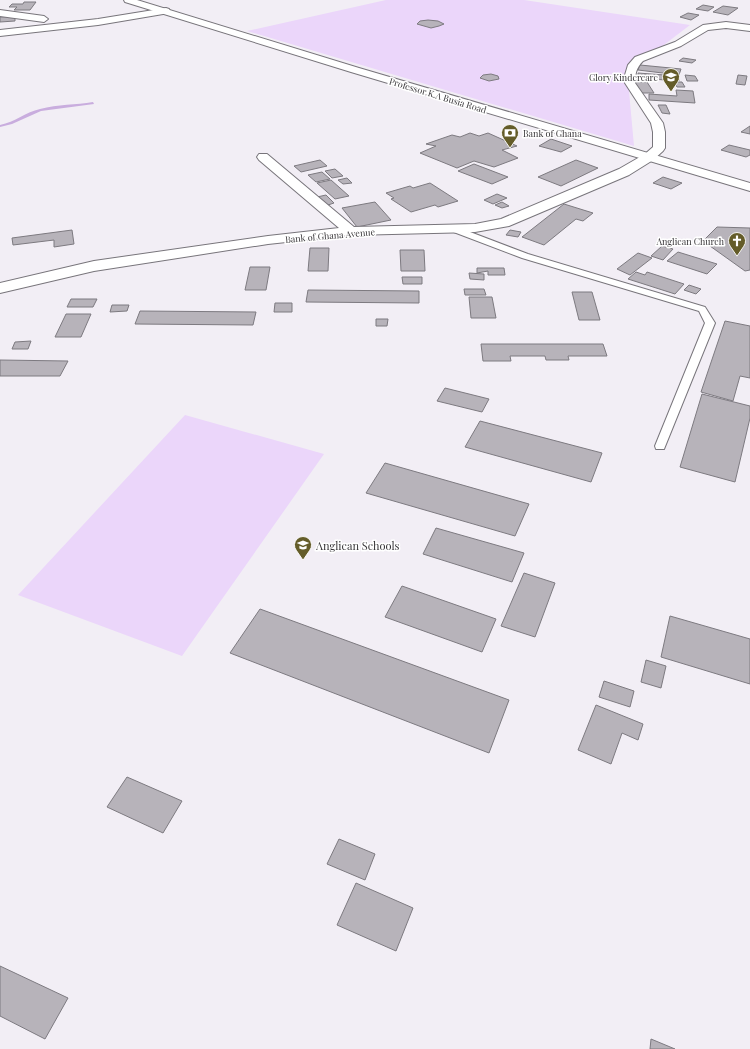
<svg xmlns="http://www.w3.org/2000/svg" width="750" height="1049" font-family="'Playfair Display',serif">
	<style>
		.green { fill: #ebd6fa }
		.lines { fill: none; stroke-linecap: round; stroke-linejoin: round }
		.stream { fill: #c9adde; fill-rule: evenodd }
		.building { fill: #b7b3ba; stroke: #7d7a80 }
		.lane-casing { stroke: #78757b; stroke-width: 2 }
		.street-casing { stroke: #78757b; stroke-width: 2 }
		.primary-casing { stroke: #78757b; stroke-width: 2 }
		.lane { fill: #fff; fill-rule: evenodd }
		.street { fill: #fff; fill-rule: evenodd }
		.primary { fill: #fff; fill-rule: evenodd }
		.labels { text-anchor: middle; dominant-baseline: central; stroke-width: 3; stroke-linejoin: round; paint-order: stroke }
		.far-poi-label { font-size: 9px; fill: #373538; stroke: #fff; text-anchor: end }
		.far-street-label { font-size: 9px; fill: #373538; stroke: #fff }
		.poi-label { font-size: 11px; fill: #373538; stroke: #fff; text-anchor: start }
	</style>
	<rect width="100%" height="100%" fill="#f2eef5"/>
	<path class="green" d="M386,0h138l166,25 -34,26 -26,12 -2,17 6,66 -387,-115z
		M185,415l139,39 -142,202 -164,-61z"/>
	<g class="lines">
		<path class="stream" d="M93,102l1,2 -53,7 -29,13 -12,3v-2c15,-3 26,-13 40,-16 18,-5 36,-4 53,-7z"/>
	</g>
	<path class="building" d="M24,2h12l-6,8h-16l3,-3h-8l3,-3h11z
		M703,5l11,2 -6,4 -12,-2z
		M723,6l15,2 -10,7 -15,-3z
		M688,13l11,2 -8,5 -11,-3z
		M15,16v5l-15,1v-5z
		M428,20l10,1 6,3 -5,2 -8,2 -14,-4 3,-3z
		M683,58l13,2 -4,3 -13,-2z
		M640,65l41,4 -2,6 -41,-5z
		M638,73l40,3 1,5 -41,-3z
		M491,74l7,2 1,3 -10,2 -9,-3 3,-3z
		M685,75l10,1 3,5h-11z
		M738,75l9,1 -2,9 -9,-1z
		M634,82h13l7,11h-13z
		M674,82h8l3,5h-8z
		M676,90l17,1 2,12 -46,-3v-6l28,2z
		M658,105h8l4,9 -8,-1z
		M750,126v8l-9,-2z
		M470,133l9,3 9,-3 29,13 -15,4 16,8 -24,9 -20,-6 -17,7 -37,-15 16,-7 -10,-2 26,-9 8,2z
		M551,139l21,7 -11,6 -22,-6z
		M729,145l21,5v5l-4,2 -25,-7z
		M320,160l7,6 -26,6 -7,-6z
		M576,160l22,8 -37,18 -23,-9z
		M474,164l34,13 -16,7 -34,-13z
		M335,169l8,7 -11,2 -7,-7z
		M322,172l8,7 -14,3 -8,-7z
		M663,177l19,6 -11,6 -18,-6z
		M347,178l5,5 -9,1 -5,-4z
		M331,180l18,16 -14,3 -18,-16z
		M430,183l28,18 -20,6 -3,-2 -24,7 -20,-13 3,-1 -8,-5 24,-7 3,2z
		M497,194l10,4 -14,6 -9,-4z
		M326,195l8,8 -9,3 -8,-9z
		M375,202l16,18 -34,7 -15,-19z
		M502,202l7,4 -7,2 -7,-3z
		M564,204l29,9 -10,8 -7,-2 -32,26 -22,-8z
		M717,227l33,1v42l-5,1 -42,-30z
		M72,230l2,14 -20,3v-7l-41,5 -1,-7z
		M510,230l11,2 -3,5 -12,-2z
		M662,246l11,3 -10,11 -12,-4z
		M310,248h19l-1,23h-20z
		M400,250h24l1,21h-24z
		M678,252l39,12 -10,10 -40,-13z
		M638,253l14,5 -22,17 -13,-6z
		M250,267h20l-4,23h-21z
		M477,268h27l1,7h-17v-4l-11,2z
		M636,272l9,3 2,-3 37,12 -9,10 -47,-15z
		M469,273l15,1v6l-14,-1z
		M402,277h20v7h-19z
		M689,285l12,4 -5,5 -12,-4z
		M464,289h20l2,6h-21z
		M308,290l111,1v12l-113,-1z
		M572,292h20l8,28h-21z
		M469,297h23l4,21h-25z
		M71,299h26l-4,8h-26z
		M275,303h17v9h-18z
		M112,305h17l-2,6 -17,1z
		M140,311l116,1 -3,13 -118,-1z
		M66,314h25l-10,23h-26z
		M376,319h12l-1,7h-11z
		M725,321l25,5v52l-10,-2 -7,25 -32,-9z
		M31,341l-3,8h-16l3,-7z
		M481,344h122l4,12h-39l1,4h-23l-1,-4h-35l1,5h-28z
		M0,360l68,1 -8,15h-60z
		M445,388l44,11 -7,13 -45,-11z
		M702,394l48,12v12l-15,64 -55,-15z
		M480,421l122,32 -11,29 -126,-35z
		M385,463l144,41 -14,32 -149,-43z
		M436,528l88,25 -12,29 -89,-28z
		M524,573l31,10 -20,54 -34,-11z
		M402,586l94,33 -14,33 -97,-35z
		M260,609l249,91 -20,53 -259,-100z
		M670,616l80,23v45l-89,-27z
		M646,660l20,6 -5,22 -20,-6z
		M604,681l30,10 -4,16 -31,-10z
		M596,705l47,19 -5,16 -16,-7 -11,31 -33,-14z
		M127,777l55,24 -19,32 -56,-26z
		M339,839l36,15 -10,26 -38,-16z
		M356,883l57,25 -17,43 -59,-26z
		M0,966l68,32 -23,41 -45,-23z
		M651,1039l24,10h-25z"/>
	<g class="lines">
		<defs>
			<path id="lane" d="M451,227h6l71,27 177,53 10,16 -51,126h-8l-1,-3 50,-123 -6,-12 -177,-53 -71,-27z"/>
			<path id="street" d="M166,8l3,1 1,2 -1,2 -71,12 -98,11v-6l98,-11z
				M0,10l44,6 4,3 -4,3 -44,-6z
				M726,22l24,3v6l-24,-3 -18,2 -27,16 -38,15c-7,7 -8,13 -8,22l28,40 2,9v16l-2,3 -10,9 -24,15 -120,51 -34,6 -124,3 -83,9 -174,27 -94,22v-10l94,-22 174,-25 71,-8 -80,-68 -2,-3 2,-3h8l87,73 121,-3 26,-5 118,-50 26,-15 8,-7v-15l-2,-9 -26,-40v-8l3,-10 7,-8 40,-15 28,-17z"/>
			<path id="primary" d="M124,0h13l222,68 391,115v8l-399,-119 -226,-70z"/>
		</defs>
		<use href="#lane" class="lane-casing"/>
		<use href="#street" class="street-casing"/>
		<use href="#primary" class="primary-casing"/>
		<use href="#lane" class="lane"/>
		<use href="#street" class="street"/>
		<use href="#primary" class="primary"/>
	</g>
	<defs>
		<symbol id="school-pin" viewBox="-11 -11 22 30"><path d="M0 17L-7.5 6A9.5 9.5 0 1 1 7.5 6Z" fill="#645c29" stroke="#fff"/><path d="M0-5L7-2L0 1L-7-2ZM-4 1L0 2.5L4 1V4Q0 6-4 4Z" fill="#fff"/></symbol>
		<symbol id="bank-pin" viewBox="-11 -11 22 30"><path d="M0 17L-7.5 6A9.5 9.5 0 1 1 7.5 6Z" fill="#645c29" stroke="#fff"/><path d="M-6-4H6V4H-6ZM0-2.3a2.3 2.3 0 1 0 0 4.6a2.3 2.3 0 1 0 0-4.6Z" fill="#fff"/></symbol>
		<symbol id="church-pin" viewBox="-11 -11 22 30"><path d="M0 17L-7.5 6A9.5 9.5 0 1 1 7.5 6Z" fill="#645c29" stroke="#fff"/><path d="M-1.2-6h2.4v3.5h3.3v2.4h-3.3V6h-2.4V-.1h-3.3v-2.4h3.3Z" fill="#fff"/></symbol>
	</defs>
	<g fill-rule="evenodd">
		<use href="#school-pin" x="661" y="67" width="20" height="27"/>
		<use href="#bank-pin" x="500" y="123" width="20" height="27"/>
		<use href="#church-pin" x="727" y="231" width="20" height="27"/>
		<use href="#school-pin" x="293" y="535" width="20" height="27"/>
	</g>
	<g class="labels">
		<g class="far-poi-label">
			<text x="658" y="77">Glory Kindercare</text>
			<text x="523" y="133" text-anchor="start">Bank of Ghana</text>
			<text x="724" y="241">Anglican Church</text>
		</g>
		<g class="far-street-label">
			<text transform="translate(438 95) rotate(17)">Professor K.A Busia Road</text>
			<text transform="translate(330 235) rotate(-5)">Bank of Ghana Avenue</text>
		</g>
		<g class="poi-label">
			<text x="316" y="545">Anglican Schools</text>
		</g>
	</g>
</svg>
